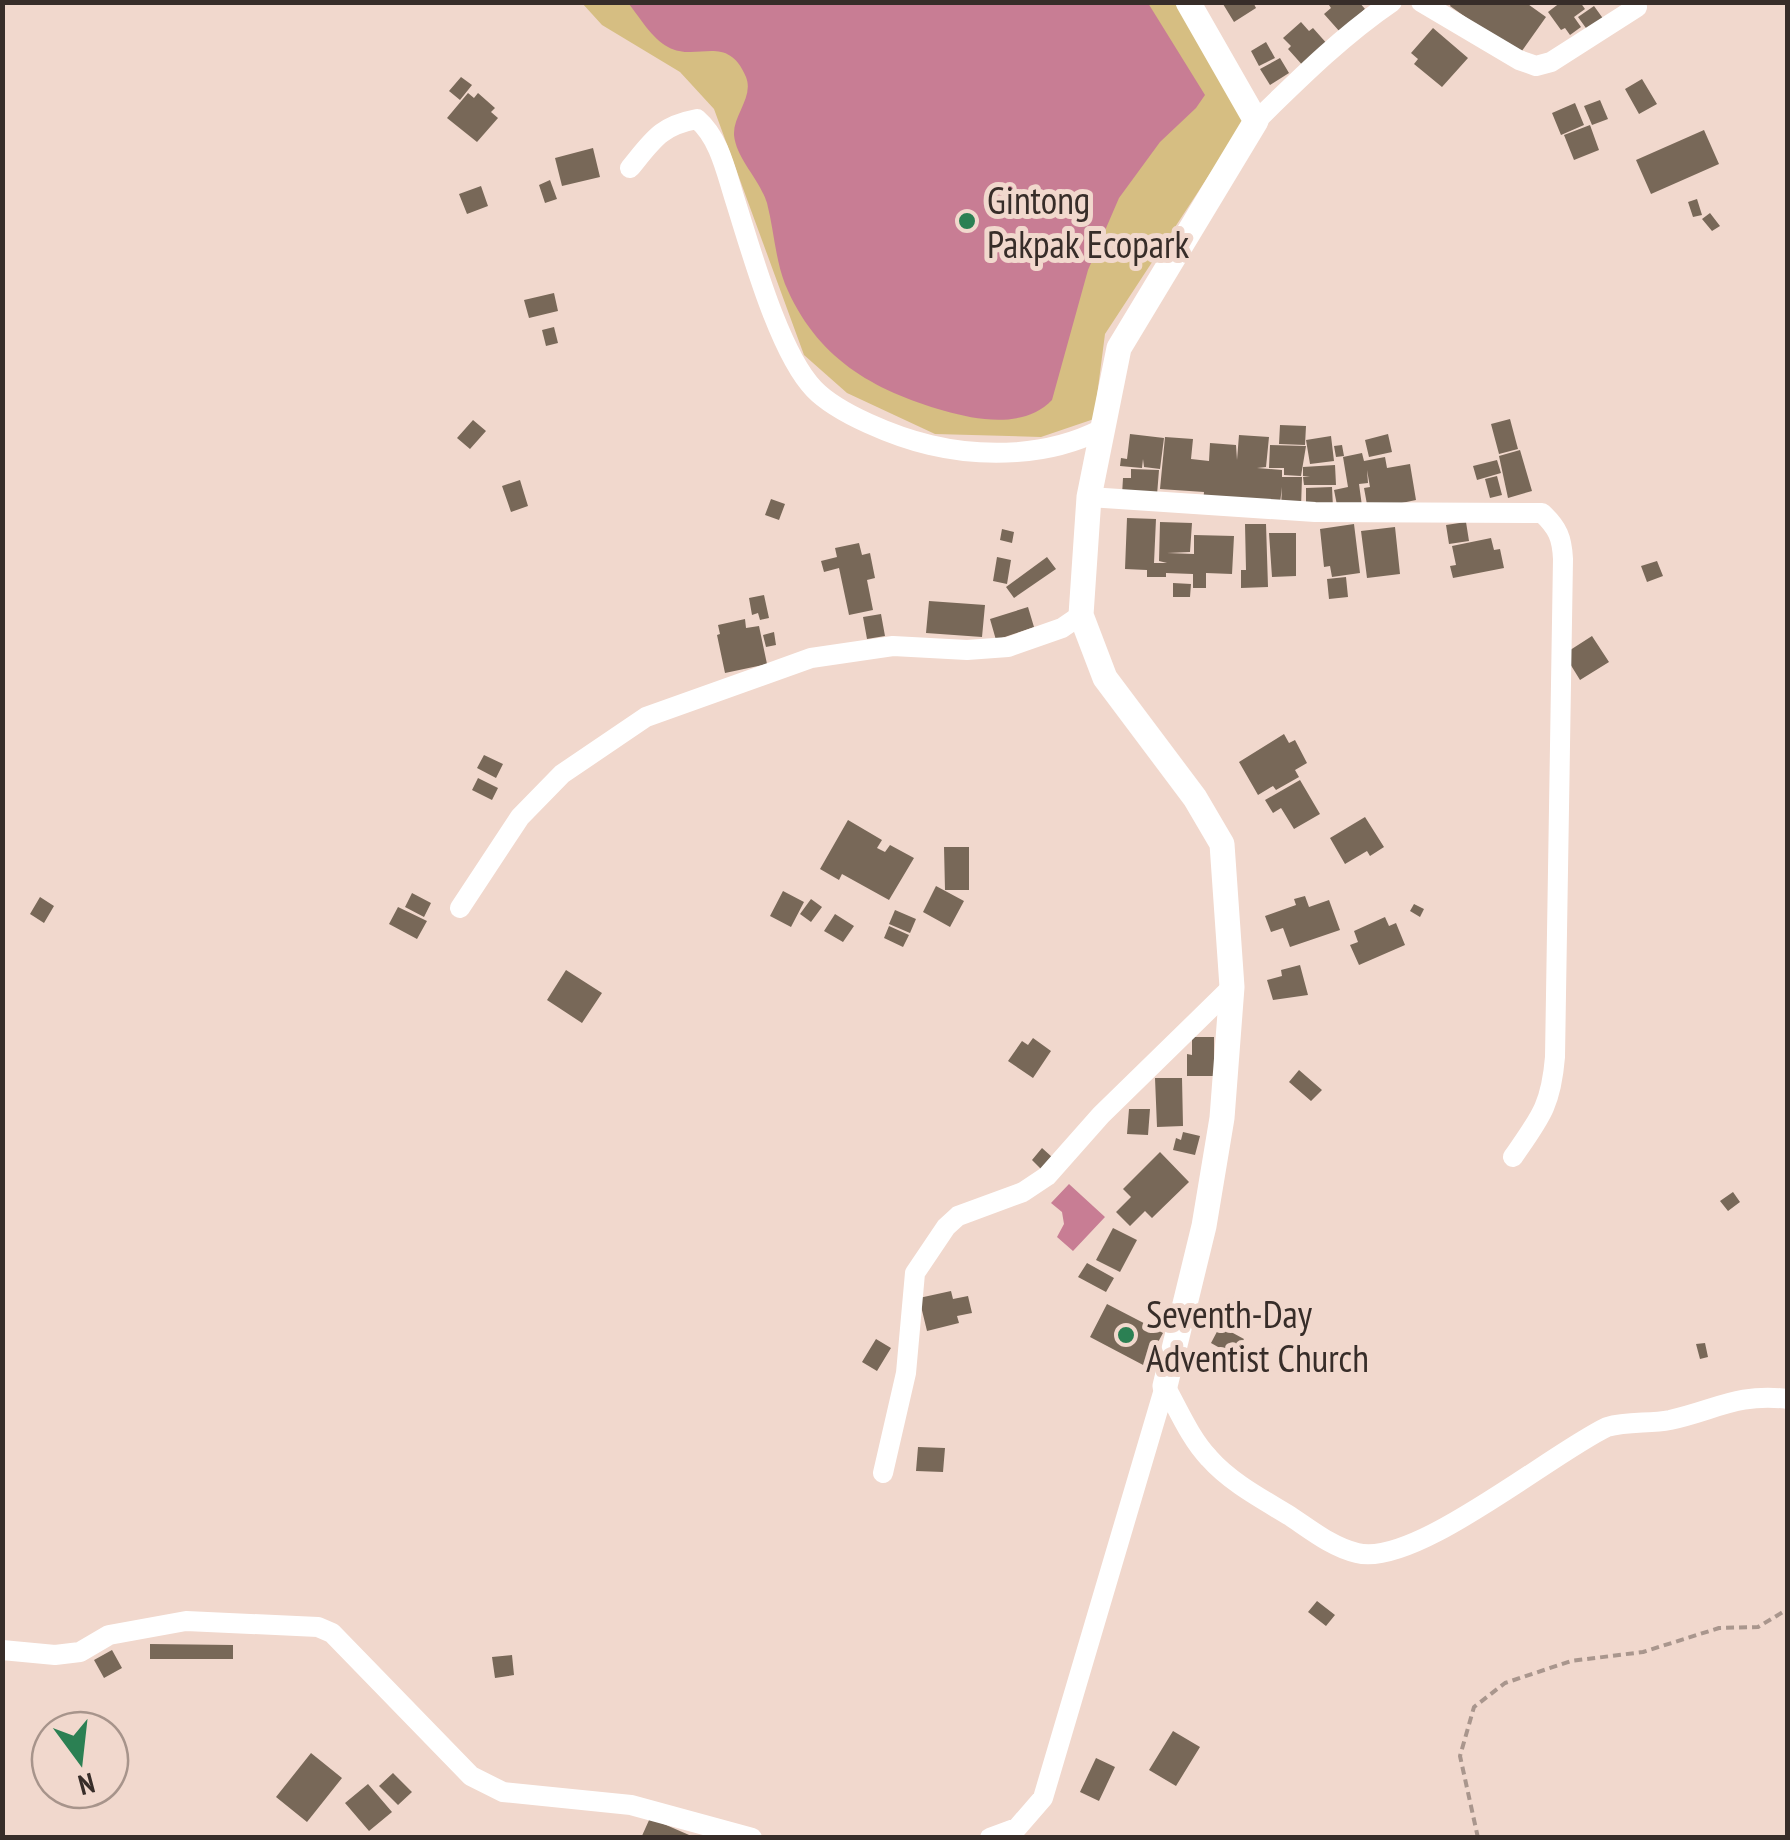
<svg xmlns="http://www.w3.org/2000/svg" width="1790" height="1840" font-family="'PT Sans Narrow',sans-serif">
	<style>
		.green { fill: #d6be82 }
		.water { fill: #c87d94 }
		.building { fill: #786858 }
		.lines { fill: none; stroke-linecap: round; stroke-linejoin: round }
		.path { stroke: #a9968d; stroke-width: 4; stroke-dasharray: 8 5; stroke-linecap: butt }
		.minor { stroke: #fff; stroke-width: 20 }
		.tertiary { stroke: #fff; stroke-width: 25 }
		.poi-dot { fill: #2b8053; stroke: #f1d8cd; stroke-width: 4 }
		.labels { text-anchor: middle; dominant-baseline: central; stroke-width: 10; stroke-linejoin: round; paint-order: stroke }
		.poi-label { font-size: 38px; fill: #372d29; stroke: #f1d8cd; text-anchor: start }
	</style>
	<rect width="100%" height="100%" fill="#f1d8cd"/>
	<path class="green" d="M582,3h611l62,102 -150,229 -11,85 -53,18 -106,-3 -88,-41 -43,-38 -90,-246 -34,-37 -78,-47z"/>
	<path class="water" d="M628,3h520l57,92 -9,13 -36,34 -41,56 -31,72 -36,130c-27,28 -72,21 -107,11 -73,-21 -129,-53 -160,-127 -10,-26 -11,-54 -18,-81 -7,-23 -31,-45 -33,-68 -1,-20 20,-38 12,-58 -19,-45 -49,-14 -78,-30 -16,-8 -29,-31 -40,-44z
		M1069,1184l36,33 -32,34 -16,-14 7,-13 -2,-12 -11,-9z"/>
	<path class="building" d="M1226,2h27l3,6 -22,14 -11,-18z
		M1327,2h32l6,7 -25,23 -16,-18 7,-6z
		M1452,2h73l21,15 -27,38 -69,-49z
		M1561,2h19l5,7 -11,8 7,10 -11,8 -5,-7 -4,2 -13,-18z
		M1594,6l13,18 -16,11 -13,-18z
		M1301,22l8,9 4,-3 16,18 -24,22 -17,-19 3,-3 -8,-8z
		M1433,28l35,30 -26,29 -28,-23 4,-5 -7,-6z
		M1266,42l9,16 -16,8 -8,-15z
		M1280,58l9,15 -19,12 -10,-16z
		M461,77l11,8 -12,15 -11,-9z
		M1642,79l15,25 -18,10 -14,-25z
		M468,93l6,5 4,-5 17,15 -4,4 7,6 -21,24 -30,-24z
		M1600,100l8,19 -16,6 -8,-19z
		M1575,103l9,22 -23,10 -9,-22z
		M1590,125l9,25 -25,10 -10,-25z
		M1704,130l15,34 -68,30 -15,-34z
		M593,148l7,29 -38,9 -7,-28z
		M550,180l7,19 -12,4 -6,-18z
		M481,186l7,20 -21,8 -8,-20z
		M1697,199l5,16 -9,2 -5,-15z
		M1710,213l10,13 -8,5 -10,-12z
		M554,293l4,18 -29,7 -5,-18z
		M554,327l4,16 -12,3 -4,-16z
		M1510,419l8,30 -19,5 -8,-30z
		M473,420l13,11 -16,18 -13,-11z
		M1280,425l26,1 -1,19 -26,-1z
		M1130,434l34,4 -4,31 -16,-2 -1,-8 -1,9 -22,-2 1,-8 6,1z
		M1388,434l4,18 -23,5 -4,-17z
		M1239,435l30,2 -3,30 -9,1 25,2v7h20l-1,31 -20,-1 1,-20 -2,16h-77l1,-11 -44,-3 5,-52 28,2 -2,20 18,2 1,-18 26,2 1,15z
		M1331,436l3,25 -24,3 -4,-24z
		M1270,445l36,1 -5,30 -17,-1v-7h-15z
		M1342,445l2,11 -8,1 -2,-11z
		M1520,450l12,41 -24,7 -9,-42z
		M1362,453l2,8 21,-4 2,11 23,-4 6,36 -48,10 -4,-22 6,-1 -3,-17 1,13 -9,1 3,22 -24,4 -4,-20 14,-3 -5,-30z
		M1497,460l4,13 -24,7 -4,-14z
		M1335,465l1,20h-32l-1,-8h7l-7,-1v-9z
		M1131,469l28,1 -2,25h-35l1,-17h8z
		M1497,476l5,19 -12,3 -5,-19z
		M520,480l8,26 -17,6 -9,-26z
		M1332,487l1,21 -27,1v-21z
		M771,499l14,5 -6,16 -14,-5z
		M1127,518l29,1 -2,44h13l-8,-2 1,-39 32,1 -2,29 -23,1 27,1v-19l40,1 -2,38 -26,-1v15h-13v-14l-27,-1v4h-19v-7l-22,-1z
		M1466,522l3,19 -20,3 -3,-19z
		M1245,524h21l2,63 -27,1v-18h5z
		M1354,524l6,49 -28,4 -2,-11 -6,1 -4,-38z
		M1395,527l5,47 -33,4 -6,-47z
		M1002,529l12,3 -2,11 -12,-3z
		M1269,533h27v43l-24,1z
		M1491,538l3,12 6,-1 4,19 -51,10 -3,-12 6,-1 -4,-19z
		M859,543l3,12 8,-2 5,25 -8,2 6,30 -24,5 -10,-47 -15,4 -3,-11 16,-4 -2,-9z
		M997,557l14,3 -4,24 -14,-3z
		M1047,557l9,12 -42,29 -8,-11z
		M1657,561l6,15 -16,6 -6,-16z
		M1346,577l2,20 -19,2 -2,-20z
		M1173,583l18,1 -1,13h-17z
		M764,595l5,23 -9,2 -2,-7 -6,2 -3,-17z
		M929,601l56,4 -3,32 -56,-4z
		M1028,607l6,20 -38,13 -6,-21z
		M881,614l4,22 -18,3 -4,-22z
		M745,619l1,9 13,-2 8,38 -42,9 -8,-38 3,-1 -2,-9z
		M774,632l2,13 -10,2 -3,-12z
		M1592,636l17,26 -29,18 -16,-26z
		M1284,734l5,9 6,-3 12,23 -12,7 4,7 -23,13 -3,-4 -15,9 -19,-33z
		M484,755l19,9 -7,14 -19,-10z
		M478,778l20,10 -6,12 -20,-10z
		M1300,780l20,34 -26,15 -13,-21 -8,5 -8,-13z
		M1365,817l19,30 -14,9 -3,-5 -22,13 -15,-26z
		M848,820l34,20 -5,8 8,4 5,-7 24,13 -25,42 -47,-26 -3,6 -19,-11z
		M944,847h25v43h-24z
		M936,886l28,15 -14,26 -27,-15z
		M783,891l21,11 -13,25 -21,-11z
		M412,893l19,10 -7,14 -19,-10z
		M1305,896l4,11 20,-7 11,30 -50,17 -7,-19 -12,4 -6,-16 31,-11 -2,-6z
		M40,897l14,9 -10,17 -14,-9z
		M811,899l11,8 -11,15 -11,-8z
		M1414,904l10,5 -4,8 -10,-6z
		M398,907l29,14 -10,18 -28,-15z
		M895,910l21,9 -6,14 -21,-9z
		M835,914l19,12 -11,16 -19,-11z
		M1385,917l4,9 7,-3 9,22 -46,20 -9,-20 8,-3 -4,-11z
		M889,926l20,9 -6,12 -19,-9z
		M1300,965l8,30 -35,5 -6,-20 15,-4 -1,-6z
		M566,970l36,23 -20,30 -35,-23z
		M1192,1037h22v39h-27v-22l5,1z
		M1033,1038l18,13 -18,27 -25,-17 14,-20 6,4z
		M1299,1070l23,20 -11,11 -22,-19z
		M1155,1078h27l1,48 -26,1z
		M1129,1109h21l-2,26 -21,-1z
		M1183,1132l17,4 -5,19 -22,-5 3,-12 5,2z
		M1042,1148l10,9 -11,12 -9,-9z
		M1160,1152l29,30 -37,36 -7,-7 -15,15 -14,-14 15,-15 -8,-8z
		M1733,1192l7,10 -12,9 -8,-10z
		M1113,1228l24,12 -17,32 -24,-12z
		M1087,1263l27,15 -8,14 -28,-15z
		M951,1291l2,8 15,-3 4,17 -15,3 2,7 -32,8 -8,-33z
		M1107,1304l56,29 -18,33 -55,-29z
		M1220,1326l24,13 -10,17 -23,-13z
		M876,1339l15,9 -14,23 -15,-9z
		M1705,1343l3,14 -8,2 -4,-15z
		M918,1447l27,1 -2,24 -27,-1z
		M1317,1601l18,14 -9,11 -18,-14z
		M150,1644l83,1v14h-83z
		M112,1650l10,18 -18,10 -10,-18z
		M512,1655l2,20 -19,3 -3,-21z
		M1173,1731l27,16 -24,39 -27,-16z
		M311,1753l31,25 -35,44 -31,-25z
		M1096,1758l19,9 -16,34 -19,-9z
		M393,1773l19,19 -14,13 -19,-19z
		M368,1784l24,28 -23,19 -24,-28z
		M650,1818l46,20h-55z"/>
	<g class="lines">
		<path class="path" d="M1478,1838l-18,-82 14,-49 31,-24 66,-22 72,-9 76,-24 39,-1 30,-18"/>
		<path class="minor" d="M1421,2l98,58 17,6 15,-4 86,-55
			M1256,121c43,-42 86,-85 136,-119
			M630,168c23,-28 30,-42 67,-49 23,20 29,53 38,81 16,50 44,153 79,189 24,25 82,48 116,56 55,13 119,11 170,-15
			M1089,497l226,15 227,1c16,15 20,25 21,46l-8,498c-4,49 -15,61 -42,100
			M460,908l60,-91 42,-43 84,-57 165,-59 82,-12 74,4 41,-3 54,-19 19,-13
			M1165,1386c13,23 25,52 44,72 21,24 53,41 81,58 21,14 42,31 67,37 57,15 193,-99 250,-126 21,-6 42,-3 63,-7 46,-10 67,-27 118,-21
			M883,1473l23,-100 9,-100 31,-46 12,-11 65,-24 24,-16 54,-61 131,-128
			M2,1650l53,5 25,-3 29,-17 77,-14 132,6 14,6 139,143 32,16 128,13 121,33
			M990,1838l27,-10 26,-30 122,-412"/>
		<path class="tertiary" d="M1165,1386l39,-160 18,-108 10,-131 -10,-143 -27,-46 -90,-120 -24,-63 8,-118 30,-149 137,-227 -68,-119"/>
	</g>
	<g class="poi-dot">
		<circle cx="967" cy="221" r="10"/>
		<circle cx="1126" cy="1335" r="10"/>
	</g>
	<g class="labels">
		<g class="poi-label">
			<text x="987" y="199">Gintong<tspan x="987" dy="44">Pakpak Ecopark</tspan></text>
			<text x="1146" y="1313">Seventh-Day<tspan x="1146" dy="44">Adventist Church</tspan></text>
		</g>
	</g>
	<rect width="1790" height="1840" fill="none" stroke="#372d29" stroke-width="10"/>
	<g transform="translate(80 1760) rotate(165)"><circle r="48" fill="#f1d8cd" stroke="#a7948b" stroke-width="2.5"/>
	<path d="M0-8L18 38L0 25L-18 38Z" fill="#2b8053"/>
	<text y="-15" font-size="28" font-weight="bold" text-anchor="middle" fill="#372d29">N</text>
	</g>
</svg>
